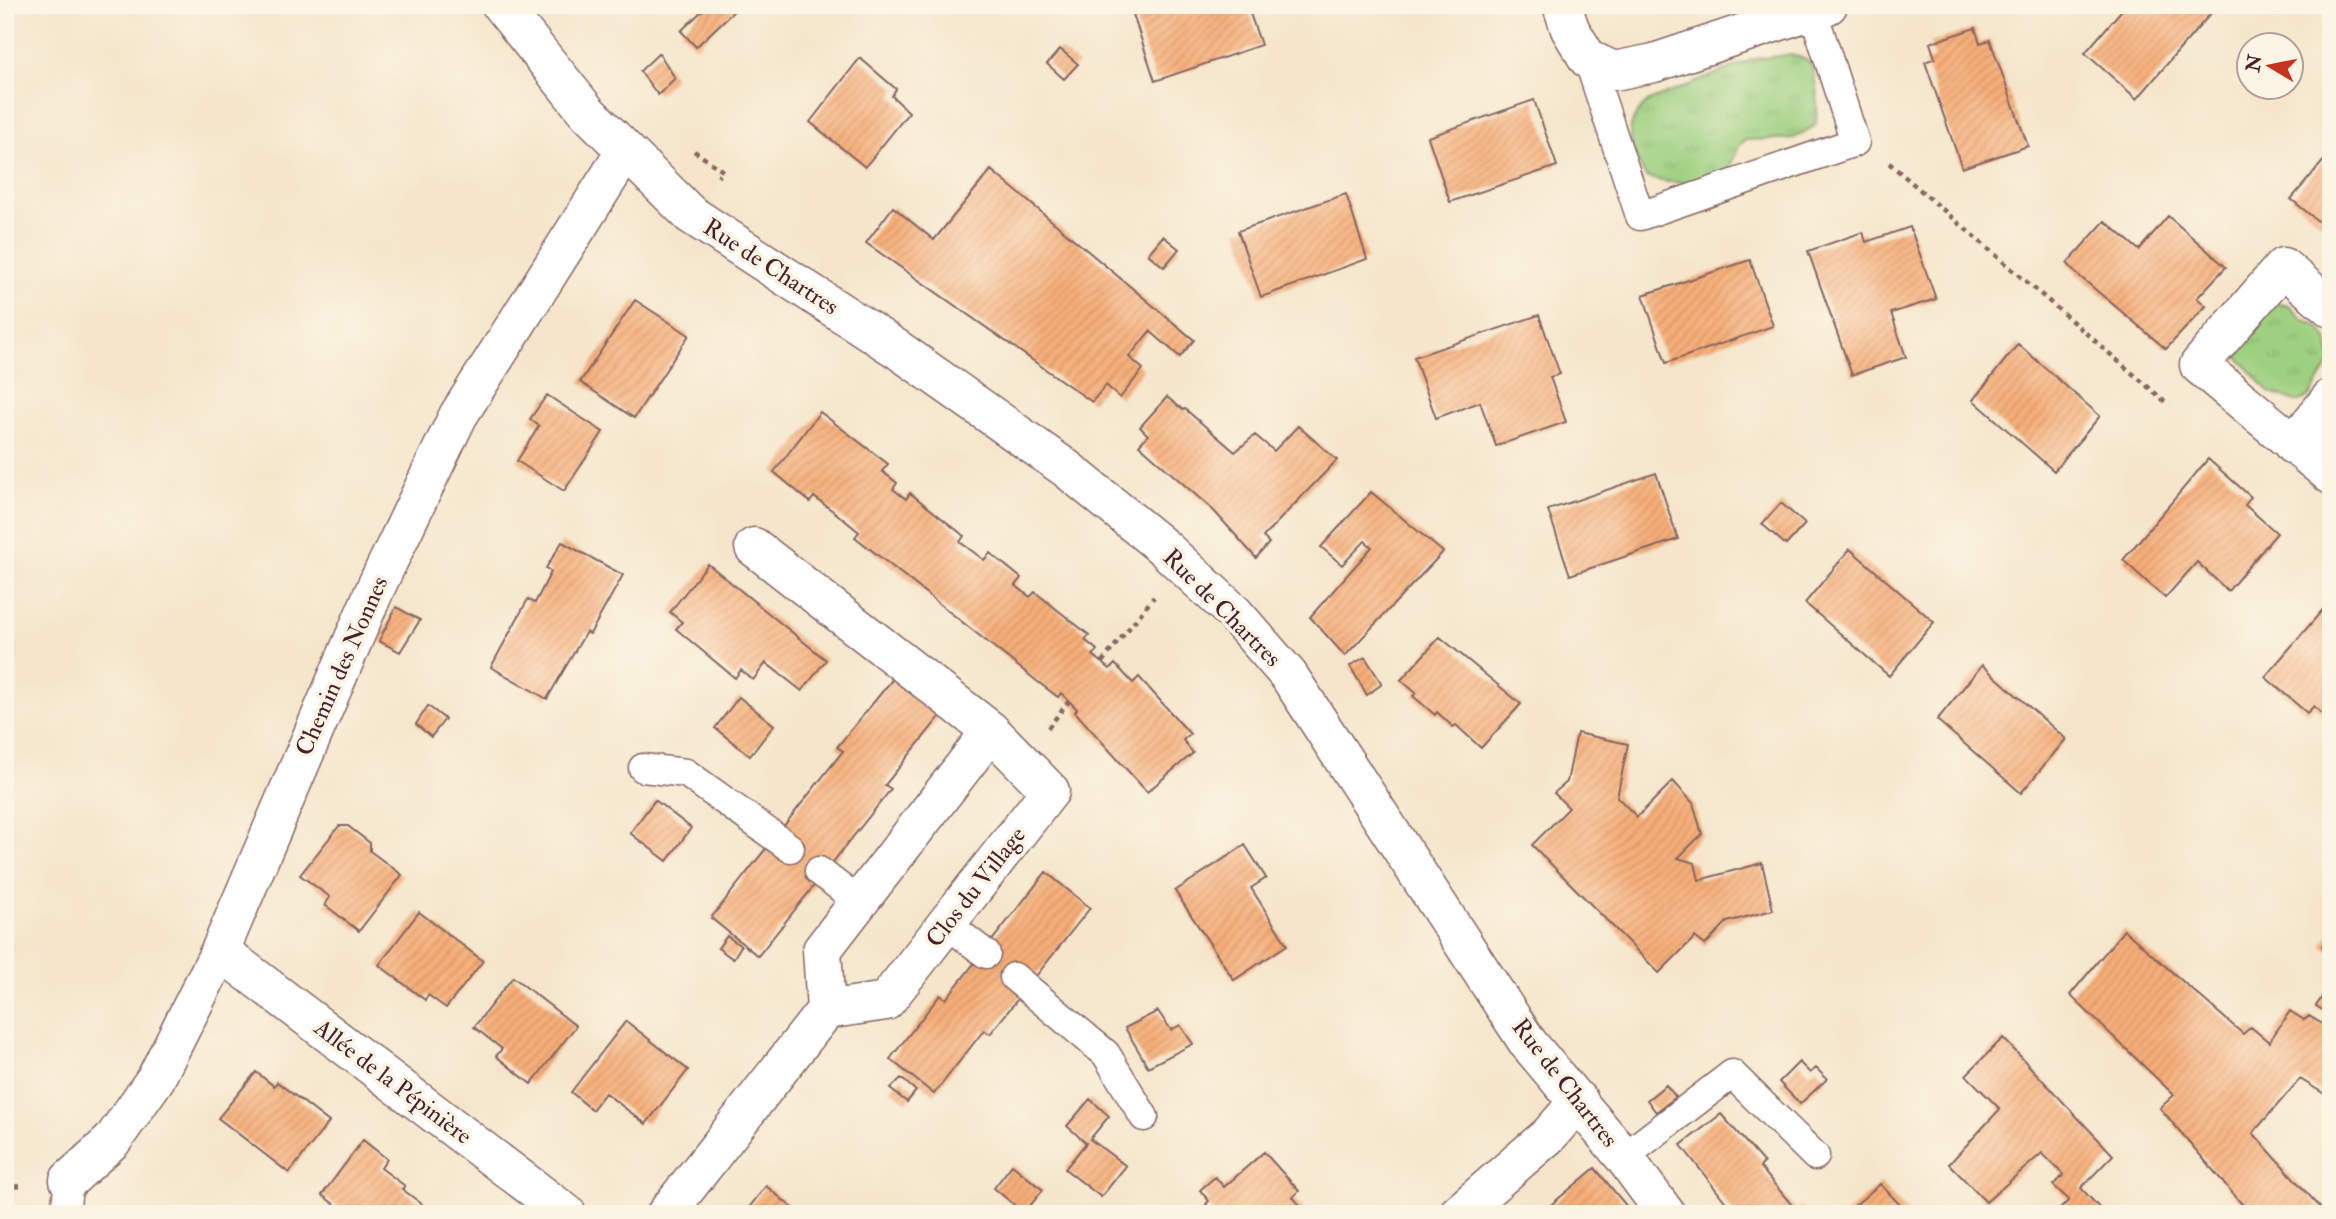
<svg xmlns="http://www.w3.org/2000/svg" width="2336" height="1219" font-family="'IM FELL Double Pica',serif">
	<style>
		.grass { fill: url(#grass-tufts); stroke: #747856; stroke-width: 2 }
		.building { fill: url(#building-hatch) }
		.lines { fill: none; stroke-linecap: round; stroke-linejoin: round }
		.lane-casing { stroke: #866563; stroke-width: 31 }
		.street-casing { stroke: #866563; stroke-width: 41 }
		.secondary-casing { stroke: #866563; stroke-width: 41 }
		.path { stroke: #866563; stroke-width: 4.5; stroke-dasharray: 5 5; stroke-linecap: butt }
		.lane { stroke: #fff; stroke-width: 28 }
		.street { stroke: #fff; stroke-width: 38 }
		.secondary { stroke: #fff; stroke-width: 38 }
		.labels { text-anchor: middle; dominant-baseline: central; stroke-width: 7; stroke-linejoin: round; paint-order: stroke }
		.street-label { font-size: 24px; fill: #4a1f2b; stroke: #fcf5e5 }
	</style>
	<defs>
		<pattern id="grass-tufts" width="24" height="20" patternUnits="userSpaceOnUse" patternTransform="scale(1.75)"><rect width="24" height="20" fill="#9dd080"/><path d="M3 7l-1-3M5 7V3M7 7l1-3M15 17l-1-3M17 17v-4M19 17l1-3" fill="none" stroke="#89b26f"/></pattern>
		<pattern id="building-hatch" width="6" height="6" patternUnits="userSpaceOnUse" patternTransform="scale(1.75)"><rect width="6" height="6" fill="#f6ae78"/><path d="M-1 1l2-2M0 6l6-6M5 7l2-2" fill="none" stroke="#d49568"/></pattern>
	</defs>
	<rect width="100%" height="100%" fill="#fcf5e5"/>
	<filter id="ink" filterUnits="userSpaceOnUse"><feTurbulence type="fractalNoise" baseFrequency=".0143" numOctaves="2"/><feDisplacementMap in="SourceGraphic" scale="14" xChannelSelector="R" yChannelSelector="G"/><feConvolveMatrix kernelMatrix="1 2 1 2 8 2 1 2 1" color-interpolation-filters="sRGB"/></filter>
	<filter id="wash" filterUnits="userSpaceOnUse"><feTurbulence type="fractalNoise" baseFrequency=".00686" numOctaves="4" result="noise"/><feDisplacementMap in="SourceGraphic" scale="28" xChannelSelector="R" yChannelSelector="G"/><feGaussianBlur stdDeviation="1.57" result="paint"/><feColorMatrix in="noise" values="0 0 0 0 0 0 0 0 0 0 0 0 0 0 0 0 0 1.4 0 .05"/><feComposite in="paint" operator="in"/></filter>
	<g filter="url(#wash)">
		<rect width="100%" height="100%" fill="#f5e6cb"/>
		<path class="grass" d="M1789,55c5,1 13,2 17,4 12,9 12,52 10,66l-22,13 -49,2 -6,6 -13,29c-26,9 -54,10 -80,2 -17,-29 -26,-52 3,-76l105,-42z
			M2270,302l19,4 15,14 15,7 8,12 4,22 -21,35 -12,6 -28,-9 -31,-35 -3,-11z"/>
		<g id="blocks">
			<path class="building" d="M708,5h22l5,5 -39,37 -15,-16z
				M1158,5h89l14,40 -106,36 -22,-67z
				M2126,5h76l9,8 -74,86 -52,-46z
				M1975,28l5,15 10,-3 38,106 -66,22 -37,-106 10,-4 -5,-15z
				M1060,49l18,15 -14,15 -17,-15z
				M659,53l16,25 -17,17 -18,-24z
				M860,58l36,31 -4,7 17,16 -44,55 -55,-45z
				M1534,100l23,66 -107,36 -22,-65z
				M2331,152v80l-40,-33z
				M991,170l203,170 -14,17 -30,-26 -21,26 14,12 -23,29 -14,-13 -14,17 -226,-159 27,-36 41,33z
				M1346,194l21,65 -106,38 -23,-66z
				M2168,216l58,51 -29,31 9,8 -40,43 -89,-75 -10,-11 38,-42 34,29z
				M1910,227l26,72 -45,14 15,44 -54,18 -44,-124 55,-19 3,10z
				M1163,236l16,13 -15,18 -16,-13z
				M1750,260l23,66 -107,37 -23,-68z
				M635,300l54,35 -55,83 -54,-36z
				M1539,315l21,59 -10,3 16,45 -70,24 -16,-44 -44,16 -22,-61z
				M2018,344l82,72 -46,55 -81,-71z
				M547,395l56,37 -39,59 -47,-30 22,-35 -9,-7z
				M1167,397l16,13 2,-1 50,43 20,-17 19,16 24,-25 39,34 -74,77 6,6 -13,15 -42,-47 -75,-66 9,-10 -8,-8z
				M820,412l68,52 -6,7 15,12 -4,6 13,10 4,-6 54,43 -4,6 24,18 6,-7 31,25 -6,7 15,12 5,-5 54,43 -4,5 12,10 -4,5 17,14 5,-5 18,19 6,-6 51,57 -7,6 10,13 -46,39 -72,-80 2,-3 -16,-16 -3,4 -20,-15 -183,-145 4,-5 -22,-18 -23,-17 -4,5 -36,-30z
				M2208,459l43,38 -6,8 32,28 -49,58 -31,-29 -32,36 -42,-38z
				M1656,473l22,66 -108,36 -22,-65z
				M1371,492l72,60 -98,104 -35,-39 62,-70 -7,-6 -23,24 -21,-18z
				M1781,503l24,21 -19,21 -24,-21z
				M562,542l61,33 -33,59 -4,-2 -39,67 -56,-32 37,-68 7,4 16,-31 -5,-4z
				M1850,549l84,73 -45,54 -84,-73z
				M708,564l118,96 -24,31 -36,-28 -13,17 -12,-10 -6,8 -59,-49 6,-7 -12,-10z
				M2331,600v123l-17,-17 -7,7 -42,-36z
				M396,607l24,13 -20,32 -21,-11z
				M1440,637l81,67 -40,44 -25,-23 -3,2 -16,-15 -2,3 -22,-19 3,-3 -15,-13z
				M1365,657l17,27 -15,11 -17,-29z
				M1982,665l84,74 -45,54 -84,-73z
				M900,670l47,38 -62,77 6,4 -133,167 -47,-38 132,-167 -6,-4z
				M739,697l35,28 -24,31 -35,-28z
				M428,706l17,13 -14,18 -15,-13z
				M1577,733l51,11 -11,53 20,20 36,-36 20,22 9,31 -24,24 17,5 4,17 63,-17 11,47 -46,12 -22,23 -10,-8 -36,36 -127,-128 37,-37 -15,-15 13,-11z
				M655,800l36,28 -24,33 -37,-28z
				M339,826h9l22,17v8l32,24 -43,56 -34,-26 5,-8 -30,-22z
				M1245,845l21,33 -15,10 36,57 -53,35 -59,-89z
				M1046,872l44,36 -100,126 -6,-4 -50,64 -44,-35 50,-64 6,4z
				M419,912l64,49 -37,47 -18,-13 -3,5 -46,-35z
				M2124,930l119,104 8,-7 18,15 21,-31 14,9 5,-4 22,13v69l-31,-19 -47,54 73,81h-83l4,-4 -87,-102 14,-13 -104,-100z
				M2331,932v21l-9,-7z
				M727,936l14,10 -8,13 -15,-11z
				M513,977l63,49 -45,58 -35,-28 6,-7 -28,-22z
				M2331,984v31l-15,-9z
				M1158,1011l13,19 9,-5 13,19 -45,23 -23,-39z
				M626,1021l62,49 -42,54 -41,-31 -13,17 -21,-18z
				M2003,1038l110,117 -32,33 24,26h-50l14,-14 -16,-15 11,-10 -22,-22 -56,49 -37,-38 51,-55 -34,-34z
				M1799,1062l11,11 6,-5 11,11 -27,25 -21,-22z
				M256,1072l18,14 3,-4 52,40 -40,51 -71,-55z
				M901,1078l15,13 -9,11 -17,-13z
				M1666,1085l10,12 -20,15 -9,-12z
				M1090,1099l19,17 -19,23 36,27 -25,31 -36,-28 21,-26 -19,-17z
				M1721,1114l43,49 -4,4 36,43 6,-3 5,7h-72l-54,-69z
				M363,1140l24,19 -6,9 24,18 -3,3 33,25h-88l-25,-19z
				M1264,1152l35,39 -6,6 14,17h-92l-9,-10 3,-3 -9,-11 15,-13 9,10z
				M1012,1165l31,25 -19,23 -30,-25z
				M1595,1168l38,46h-48l-4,-5 -7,5h-34z
				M1880,1184l29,30h-64z
				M766,1186l34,28h-56z"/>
		</g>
	</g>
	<g filter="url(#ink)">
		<use href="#blocks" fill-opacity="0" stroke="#866563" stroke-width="2"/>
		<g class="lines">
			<defs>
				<path id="lane" d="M1588,59l52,157 215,-74 -42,-131
					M643,768l43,5 104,75
					M819,871l40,31
					M947,924l39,30
					M1014,977l92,77 38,63
					M1624,1157l108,-83 83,82
					M69,1180l-3,25 4,9"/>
				<path id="street" d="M1562,5l8,24 18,30 26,12 40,-8 174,-58
					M2331,308l-48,-41 -84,98 132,110
					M2293,445l38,-47
					M220,951l347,263
					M826,1010l-4,-60 169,-219
					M69,1180l43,-39 44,-63 64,-127 156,-364 82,-171 167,-264
					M666,1214l160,-204 60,-9 164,-210 -59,-60 -237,-184
					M1458,1214l91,-79 30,-34"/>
				<path id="secondary" d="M501,5l86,107 103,102 207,135 170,120 96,78 71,66 55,63 239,367 96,114 42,57"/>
			</defs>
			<use href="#lane" class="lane-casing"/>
			<use href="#street" class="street-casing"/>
			<use href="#secondary" class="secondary-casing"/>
			<path class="path" d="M694,151l29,20 -5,6
				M1889,163l280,242
				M1102,662l52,-65
				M1048,728l21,-27
				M5,1187l20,-1"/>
			<use href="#lane" class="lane"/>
			<use href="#street" class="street"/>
			<use href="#secondary" class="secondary"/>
		</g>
	</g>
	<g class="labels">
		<g class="street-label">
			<text transform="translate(771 267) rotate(33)">Rue de Chartres</text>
			<text transform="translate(1222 608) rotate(45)">Rue de Chartres</text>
			<text transform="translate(342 666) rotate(-66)">Chemin des Nonnes</text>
			<text transform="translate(976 887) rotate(-52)">Clos du Village</text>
			<text transform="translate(393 1082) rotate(37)">Allée de la Pépinière</text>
			<text transform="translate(1565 1083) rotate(52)">Rue de Chartres</text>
		</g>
	</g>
	<rect width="2336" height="1219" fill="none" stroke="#fcf5e5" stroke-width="28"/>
	<g transform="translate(2270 66) rotate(280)"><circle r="33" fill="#fcf5e5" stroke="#b59f9b" stroke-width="2"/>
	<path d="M0-5L12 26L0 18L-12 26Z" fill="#c8321e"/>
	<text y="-10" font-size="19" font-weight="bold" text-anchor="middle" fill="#4a1f2b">N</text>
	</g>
</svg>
